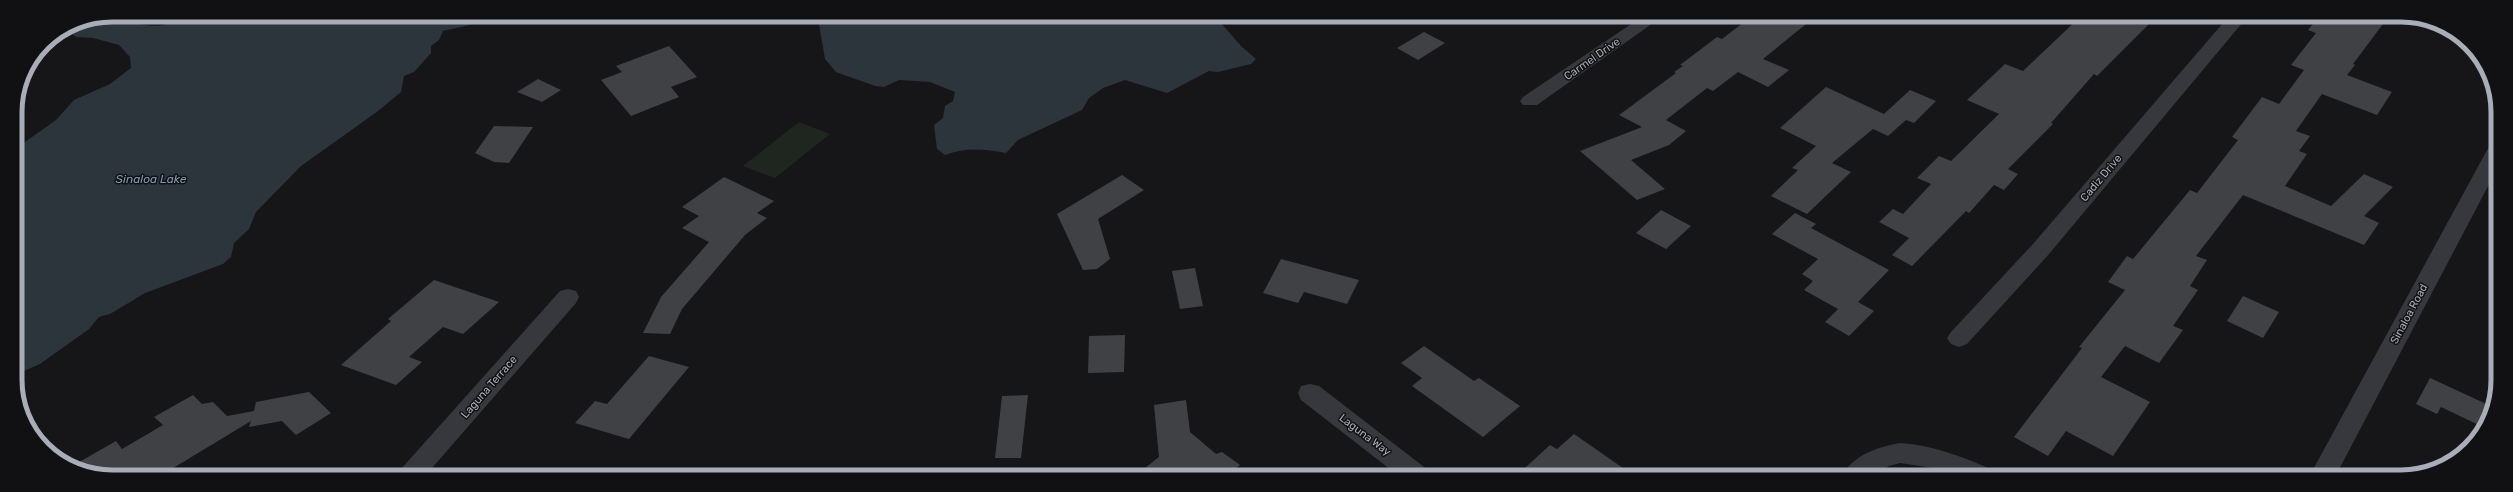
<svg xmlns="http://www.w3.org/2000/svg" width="2513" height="492" font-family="Rubik,sans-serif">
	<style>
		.green { fill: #1e261f }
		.water { fill: #2c353c }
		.building { fill: #404145 }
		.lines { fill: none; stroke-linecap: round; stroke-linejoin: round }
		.minor { fill: #37383d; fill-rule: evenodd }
		.tertiary { fill: #37383d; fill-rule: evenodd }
		.labels { text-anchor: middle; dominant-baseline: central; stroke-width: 3; stroke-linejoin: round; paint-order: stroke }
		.street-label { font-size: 11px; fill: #a8adb8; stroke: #111113 }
		.water-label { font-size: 12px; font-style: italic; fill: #7f9bb3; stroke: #111113 }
		.rim { fill: none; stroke: #a8adb8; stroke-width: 5 }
	</style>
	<rect width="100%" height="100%" fill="#161618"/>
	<path class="green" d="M799,122l31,12 -55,44 -32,-12z"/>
	<path class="water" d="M109,15c24,6 52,21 73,0h332l-71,16 -4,9 -8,6v7l-17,19 -10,4 -3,16 -23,19 -77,55 -45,46 -7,17 -15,14 -3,14 -8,7 -78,29 -35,21 -11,3 -10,12 -49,35 -23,10 -2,-225 41,-29 18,-20 36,-16 21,-16 -1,-11 -11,-12 -26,-7 -17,-1 -11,-8 10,-7z
		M810,15h404l27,31 15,13 -5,5 -33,8 -9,-1 -42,22 -42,-13 -22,8 -14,10 -7,12 -64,30 -12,13c-22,-4 -40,-6 -61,2l-8,-6 -3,-24 9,-7 2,-12 8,-5 2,-9 -25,-10 -31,-2 -15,7 -9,-1 -39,-14 -11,-13 -6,-35z"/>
	<path class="building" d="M1752,16h64l-53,43 26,11 -21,17 -30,-15 -25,19 -6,-3 -41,32 20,11 -17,14 -38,15 34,29 -28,11 -57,-49 62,-24 -23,-12 57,-42 -2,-1 9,-6 -3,-1 37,-28 5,2z
		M2081,16h76l-60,60 -3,-2 -43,49 2,1 -45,45 10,5 -14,16 -10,-5 -25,28 -3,-2 -54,55 -20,-11 17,-17 -30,-16 14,-13 10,5 28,-30 -14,-6 22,-22 12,5 48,-47 -32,-14 38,-36 18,7z
		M2319,16h70l-36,48 2,1 -8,10 45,17 -15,23 -55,-21 -26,37 14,5 -11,15 8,3 -22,32 46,20 33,-32 29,13 -29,29 15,7 -15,22 -121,-50 -47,61 11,4 -17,26 8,4 -25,36 10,4 -24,33 -34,-17 -24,31 49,25 -37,54 -47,-25 -18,25 -34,-19 68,-89 -3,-1 46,-57 -17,-8 19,-26 6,3 57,-69 7,3 41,-53 -6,-3 30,-40 17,7 25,-34 -13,-5 25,-32 -8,-3z
		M1424,32l21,11 -27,17 -21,-12z
		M669,46l28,31 -26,10 8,10 -48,19 -30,-36 21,-8 -6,-6z
		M538,79l23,11 -19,12 -25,-10z
		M1826,87l58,27 26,-24 26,11 -22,22 -8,-3 -18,16 -15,-7 -41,34 19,9 -44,42 -36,-18 27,-26 -6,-2 24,-22 -36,-18z
		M494,126l39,1 -24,36 -15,-1 -19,-9z
		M1122,175l22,15 -46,29 12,40 -13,10 -14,1 -26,-56z
		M724,177l50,24 -17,12 10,5 -22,17 -63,74 -12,25 -27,-1 18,-36 48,-55 -27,-14 17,-12 -17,-9z
		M1661,210l30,16 -25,23 -30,-16z
		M1795,213l21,11 -5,4 78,42 -31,32 16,9 -25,25 -24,-14 13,-13 -34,-19 9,-9 -11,-7 16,-15 -46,-25z
		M1281,259l78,21 -12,24 -43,-12 -6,11 -35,-10z
		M1195,268l8,38 -23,3 -8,-38z
		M434,280l65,22 -36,32 -20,-7 -34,30 13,5 -26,23 -55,-20 50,-44 -3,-2z
		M2243,296l36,16 -16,26 -36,-17z
		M1125,335l-1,37 -36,1 1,-37z
		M1424,346l50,35 5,-3 41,28 -37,31 -71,-51 10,-8 -21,-15z
		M649,356l40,11 -60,72 -54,-16 20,-22 12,3z
		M2430,378l63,29 -8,21 -44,-21 -4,7 -21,-10z
		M309,392l22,21 -35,22 -14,-14 -33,6 2,-6 -91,55h-61l-25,-11 42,-24 6,8 41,-24 -9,-8 39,-22 9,9 11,-2 14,14 27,-5 2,-9z
		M1028,395l-7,63h-26l7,-62z
		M1186,400l4,32 26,22 6,-2 18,13 -14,11h-91l24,-19 -5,-52z
		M1574,434l62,43h-121l35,-32 7,4z"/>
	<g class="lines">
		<path class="minor" d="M1643,16h20l-126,89h-14l-3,-4 3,-4z
			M2229,16h19l-199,238 -82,90 -8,3 -8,-3 -4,-6 4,-6 82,-88z
			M568,289l8,2 3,6 -3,6 -151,173h-28l4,-7 159,-178z
			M1310,384l9,2 109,84 4,7h-32l-99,-77 -3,-7 3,-7z
			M1900,443c33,2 63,14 93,27l4,7h-40l-24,-9 -33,-5 -11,3 -17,11h-31c12,-22 36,-30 59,-34z"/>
		<path class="tertiary" d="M2496,146v25l-161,306h-26l177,-325 3,-5z"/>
	</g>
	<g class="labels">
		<g class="street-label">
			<text transform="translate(1592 59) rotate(-35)">Carmel Drive</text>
			<text transform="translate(2101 178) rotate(-50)">Cadiz Drive</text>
			<text transform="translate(2409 314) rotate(-62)">Sinaloa Road</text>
			<text transform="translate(489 387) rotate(-49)">Laguna Terrace</text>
			<text transform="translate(1365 435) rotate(37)">Laguna Way</text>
		</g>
		<g class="water-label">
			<text x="151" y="179">Sinaloa Lake</text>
		</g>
	</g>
	<path d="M0 0H2513V492H0ZM112 22H2401A90 90 0 0 1 2491 112V380A90 90 0 0 1 2401 470H112A90 90 0 0 1 22 380V112A90 90 0 0 1 112 22Z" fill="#111113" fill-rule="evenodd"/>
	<path class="rim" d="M112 22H2401A90 90 0 0 1 2491 112V380A90 90 0 0 1 2401 470H112A90 90 0 0 1 22 380V112A90 90 0 0 1 112 22Z"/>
</svg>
